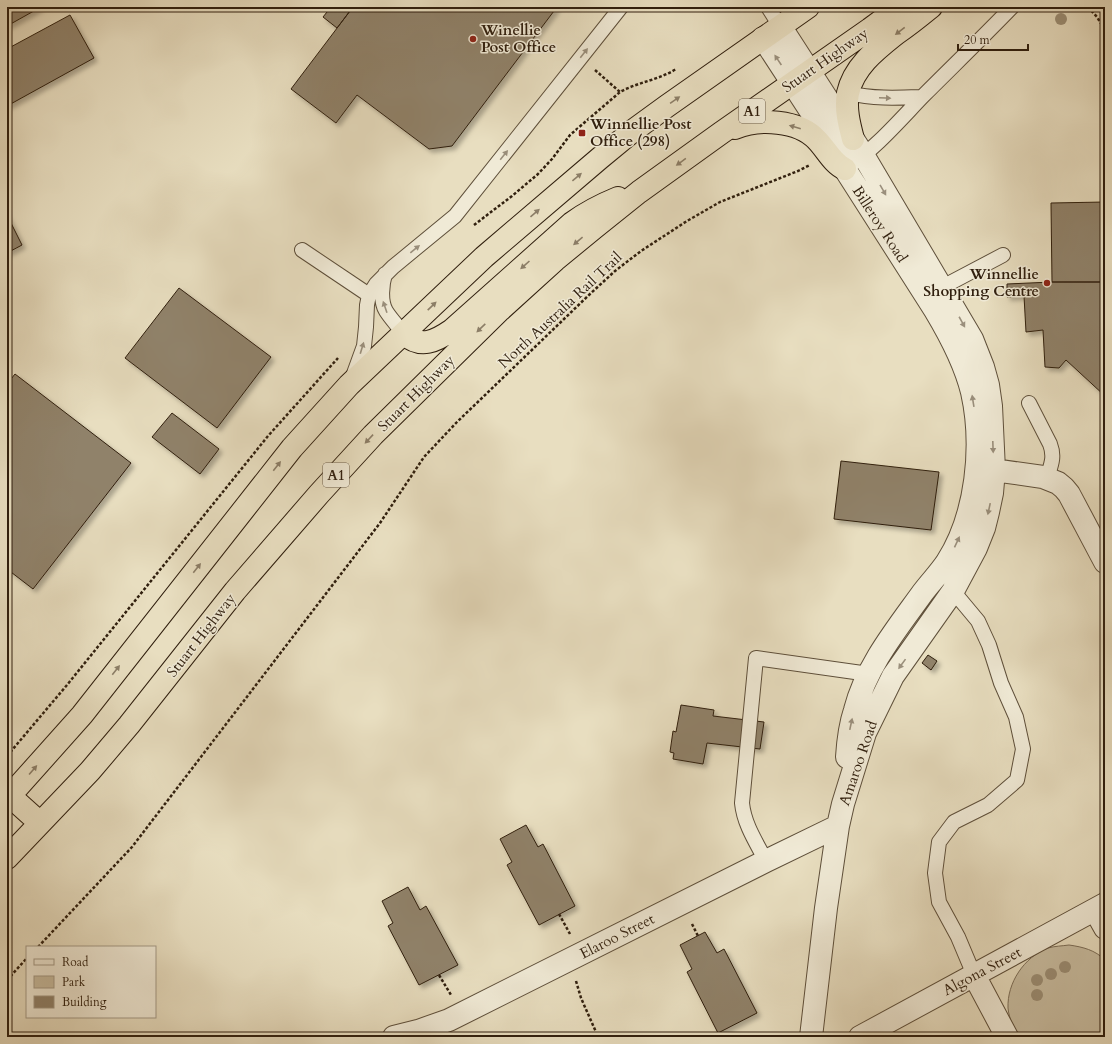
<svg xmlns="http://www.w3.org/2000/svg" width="1112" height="1044" font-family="Cardo,serif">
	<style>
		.green { fill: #c9bea2; stroke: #7c6e58 }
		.building { fill: #90826b; stroke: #301f0e; filter: url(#shadow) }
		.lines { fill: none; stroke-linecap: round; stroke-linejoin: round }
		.lane-casing { stroke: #5e4f3a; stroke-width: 16 }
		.street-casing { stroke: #5e4f3a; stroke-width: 24 }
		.highway-casing { stroke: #301f0e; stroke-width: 24 }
		.path { stroke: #301f0e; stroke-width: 2.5; stroke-dasharray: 3 2; stroke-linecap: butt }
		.lane { stroke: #f0ead6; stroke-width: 14 }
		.street { stroke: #f0ead6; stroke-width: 22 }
		.highway { stroke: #e8dec0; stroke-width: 22 }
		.tree { fill: #9c8f76 }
		.oneway { fill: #8c7e67 }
		.oneway2 { fill: #9a8f7c }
		.poi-dot { fill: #8f2418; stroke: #f0ead6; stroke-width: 1.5 }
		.labels { text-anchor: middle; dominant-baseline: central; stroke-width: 3; stroke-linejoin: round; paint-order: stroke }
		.shield { fill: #f0ead6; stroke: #6a5c4a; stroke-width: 1 }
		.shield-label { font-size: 14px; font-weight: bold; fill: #301f0e }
		.poi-label { font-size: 15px; font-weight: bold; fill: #301f0e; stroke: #f0ead6; text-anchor: start }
		.street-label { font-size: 15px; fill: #301f0e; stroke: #f0ead6 }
	</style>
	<defs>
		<filter id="shadow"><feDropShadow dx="3.5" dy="3.5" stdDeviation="2" flood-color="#0004"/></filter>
	</defs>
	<rect width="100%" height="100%" fill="#e8dec0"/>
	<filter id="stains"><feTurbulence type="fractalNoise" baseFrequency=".005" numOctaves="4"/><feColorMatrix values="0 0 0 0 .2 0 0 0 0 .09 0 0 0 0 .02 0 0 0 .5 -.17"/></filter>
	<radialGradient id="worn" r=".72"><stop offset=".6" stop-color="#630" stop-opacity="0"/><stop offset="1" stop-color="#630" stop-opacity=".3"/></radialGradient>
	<path class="green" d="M1069,945c14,2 26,5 36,15v77h-86c-5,-9 -10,-18 -11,-29 -1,-25 16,-51 40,-60 7,-2 14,-2 21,-3z"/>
	<path class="building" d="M7,7h34l-34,19z
		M331,7h22l-16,21 -14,-11z
		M353,7h204l-105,139 -23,3 -72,-54 -21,28 -45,-34z
		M70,15l24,43 -87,48v-57z
		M1105,202v80h-53l-1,-79z
		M7,215l15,30 -15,8z
		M1052,282h53v114l-39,-36 -7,8 -14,-1 -2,-37 -17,2 -2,-36 -17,1v-13z
		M179,288l92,69 -54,71 -92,-70z
		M15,374l116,89 -98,126 -26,-20v-185z
		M172,413l47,36 -19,25 -48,-37z
		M841,461l98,11 -8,58 -97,-11z
		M928,655l9,6 -6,9 -9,-7z
		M681,705l33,5 -1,6 51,6 -4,27 -53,-6 -4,21 -30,-5 1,-6 -4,-1 3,-21 3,1z
		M526,825l12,22 5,-3 32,62 -36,19 -32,-60 5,-3 -12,-23z
		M408,887l12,23 6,-4 32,59 -39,20 -31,-59 5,-3 -11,-22z
		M705,932l12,21 7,-4 33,64 -39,20 -31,-61 5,-3 -12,-24z"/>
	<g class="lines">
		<defs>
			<path id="lane" d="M768,7l12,19
				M848,93c26,6 47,5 74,4
				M845,169c30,-20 53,-47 78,-73 30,-30 60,-59 89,-89
				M302,250l67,45
				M385,274c-3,10 -5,27 1,37 5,8 12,15 18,23
				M936,293l12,-9 55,-29
				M352,379l12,-33 2,-19 1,-22 2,-10 7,-11 17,-17 62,-51 166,-209
				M1029,403l21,41c5,13 1,21 -3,34
				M953,591l25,30 11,24 12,38 15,34 7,32 -6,31 -29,25 -34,17 -15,20 -4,31 4,29 19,35 16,38
				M766,861c-10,-19 -22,-37 -24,-58l14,-145 113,16"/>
			<path id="street" d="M780,26l82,127 110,186 11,28 5,18 3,21 3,64 -2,23 -4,19 -4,16 -8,20 -23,43 -60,85 -28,57 -22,71 -5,22 -12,82 -15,129
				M763,38l73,112 6,9 3,10 90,141c15,25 30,53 37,82 12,54 5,123 -25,170 -8,12 -18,22 -26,33 -26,36 -55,72 -66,115 -5,15 -7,31 -8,47
				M979,468l64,9 15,6 6,5 5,6 36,68
				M1095,910l10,18
				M974,975l33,62
				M394,1037l24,-6 31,-11 317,-159 72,-35
				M860,1037l245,-133"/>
			<path id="highway" d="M735,128c23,-10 64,-8 82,12 9,9 16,24 28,29
				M853,139c-4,-15 -8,-31 -5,-46 6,-27 29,-44 49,-60 12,-8 23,-17 34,-26
				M404,334c17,15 32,7 48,-4l120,-107c15,-11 29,-18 46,-25
				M10,796l30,27
				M7,799l75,-84 210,-267 57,-63 135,-128 116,-99 34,-28 33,-24 141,-99
				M7,858l83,-87 39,-46 106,-134 84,-97 54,-59 127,-125 55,-50 39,-32 45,-36 82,-59 149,-104 30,-22"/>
		</defs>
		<use href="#lane" class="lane-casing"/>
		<use href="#street" class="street-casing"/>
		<use href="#highway" class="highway-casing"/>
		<path class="path" d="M1088,7l9,10 8,13
			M595,70l25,22
			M474,225l38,-29 26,-22 14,-15 18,-24 50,-43c18,-10 39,-12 56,-23
			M1102,491l3,6
			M7,756l60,-71 201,-249 70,-78
			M559,914l11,20
			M692,924l6,12
			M38,947l94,-100 248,-324 44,-66 33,-35 133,-128 25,-23 26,-20 46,-30 33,-19 78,-31 12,-6
			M439,975l12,20
			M7,980l20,-22
			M576,981l5,17 15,34"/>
		<use href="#lane" class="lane"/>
		<use href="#street" class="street"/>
		<use href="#highway" class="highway"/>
	</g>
	<g class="tree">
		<circle cx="1061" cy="19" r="6"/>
		<circle cx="1065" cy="967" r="6"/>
		<circle cx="1051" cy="974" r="6"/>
		<circle cx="1037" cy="980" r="6"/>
		<circle cx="1037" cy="995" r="6"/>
	</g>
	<defs><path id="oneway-solid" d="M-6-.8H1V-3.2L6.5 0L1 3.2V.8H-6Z"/></defs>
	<g class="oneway">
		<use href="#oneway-solid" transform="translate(900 31) rotate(142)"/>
		<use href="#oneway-solid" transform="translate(675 100) rotate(-35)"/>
		<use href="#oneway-solid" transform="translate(795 127) rotate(-164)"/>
		<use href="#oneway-solid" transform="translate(681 162) rotate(144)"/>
		<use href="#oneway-solid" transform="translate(577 177) rotate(-40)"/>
		<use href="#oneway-solid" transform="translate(535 213) rotate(-41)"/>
		<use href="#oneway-solid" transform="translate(578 241) rotate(140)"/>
		<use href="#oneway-solid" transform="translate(525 265) rotate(138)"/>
		<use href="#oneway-solid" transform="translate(432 306) rotate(-44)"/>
		<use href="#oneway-solid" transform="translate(481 328) rotate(136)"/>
		<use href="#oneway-solid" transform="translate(369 439) rotate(133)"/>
		<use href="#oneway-solid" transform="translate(277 466) rotate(-52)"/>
		<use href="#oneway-solid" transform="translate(197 568) rotate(-52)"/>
		<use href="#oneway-solid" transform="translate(116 670) rotate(-52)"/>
		<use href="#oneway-solid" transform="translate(33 770) rotate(-49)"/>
	</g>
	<g class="oneway2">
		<use href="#oneway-solid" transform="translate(584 53) rotate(-52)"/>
		<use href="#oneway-solid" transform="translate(778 60) rotate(-124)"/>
		<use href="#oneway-solid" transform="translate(885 98) rotate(3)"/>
		<use href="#oneway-solid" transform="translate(504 155) rotate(-51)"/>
		<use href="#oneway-solid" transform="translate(883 190) rotate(60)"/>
		<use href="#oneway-solid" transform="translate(415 249) rotate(-39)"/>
		<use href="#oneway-solid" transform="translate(385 307) rotate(-109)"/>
		<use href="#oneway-solid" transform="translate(962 322) rotate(61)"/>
		<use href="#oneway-solid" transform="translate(362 348) rotate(-73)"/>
		<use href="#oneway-solid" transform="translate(973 401) rotate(-99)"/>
		<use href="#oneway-solid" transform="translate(993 447) rotate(88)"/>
		<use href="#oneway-solid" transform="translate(989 509) rotate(102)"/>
		<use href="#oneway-solid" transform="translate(957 542) rotate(-65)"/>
		<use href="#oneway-solid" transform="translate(902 664) rotate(126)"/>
		<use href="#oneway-solid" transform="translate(851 724) rotate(-78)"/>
	</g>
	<g class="poi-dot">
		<circle cx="473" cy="39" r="4"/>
		<rect x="578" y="129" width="8" height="8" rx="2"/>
		<circle cx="1047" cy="283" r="4"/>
	</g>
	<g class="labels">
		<g class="shield">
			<rect x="739" y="99" width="26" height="24" rx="3"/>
			<rect x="323" y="463" width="26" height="24" rx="3"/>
		</g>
		<g class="shield-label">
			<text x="752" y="111">A1</text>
			<text x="336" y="475">A1</text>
		</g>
		<g class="poi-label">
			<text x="481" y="30">Winellie<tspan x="481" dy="17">Post Office</tspan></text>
			<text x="590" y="124">Winnellie Post<tspan x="590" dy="17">Office (298)</tspan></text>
			<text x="1039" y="274" text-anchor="end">Winnellie<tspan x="1039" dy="17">Shopping Centre</tspan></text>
		</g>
		<g class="street-label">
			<text transform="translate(825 60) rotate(-35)">Stuart Highway</text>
			<text transform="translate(880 224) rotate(57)">Billeroy Road</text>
			<text transform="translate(560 310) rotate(-43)">North Australia Rail Trail</text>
			<text transform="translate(416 393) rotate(-45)">Stuart Highway</text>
			<text transform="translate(201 635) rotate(-52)">Stuart Highway</text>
			<text transform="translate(858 763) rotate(-71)">Amaroo Road</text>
			<text transform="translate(617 936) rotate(-27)">Elaroo Street</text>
			<text transform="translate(982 971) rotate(-28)">Algona Street</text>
		</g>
	</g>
	<rect width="1112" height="1044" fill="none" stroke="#e8dec0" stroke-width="24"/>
	<rect x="8" y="8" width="1096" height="1028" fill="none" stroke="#301f0e" stroke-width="2"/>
	<rect x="12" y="12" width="1088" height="1020" fill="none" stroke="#301f0e"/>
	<rect x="26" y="946" width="130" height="72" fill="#f0ead6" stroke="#a39986"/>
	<rect x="34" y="959" width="20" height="6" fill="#f0ead6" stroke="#a39986"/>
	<text x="62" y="966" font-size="12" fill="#301f0e">Road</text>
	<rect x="34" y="976" width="20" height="12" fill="#c9bea2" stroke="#a39986"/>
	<text x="62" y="986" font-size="12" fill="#301f0e">Park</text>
	<rect x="34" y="996" width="20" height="12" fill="#90826b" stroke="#a39986"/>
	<text x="62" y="1006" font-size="12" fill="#301f0e">Building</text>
	<path d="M958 44v6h70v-6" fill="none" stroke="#301f0e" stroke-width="2"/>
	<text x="964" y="44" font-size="12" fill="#301f0e" stroke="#f0ead6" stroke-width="3" paint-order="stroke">20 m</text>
	<rect width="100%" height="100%" filter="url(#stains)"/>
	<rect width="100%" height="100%" fill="url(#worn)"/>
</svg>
